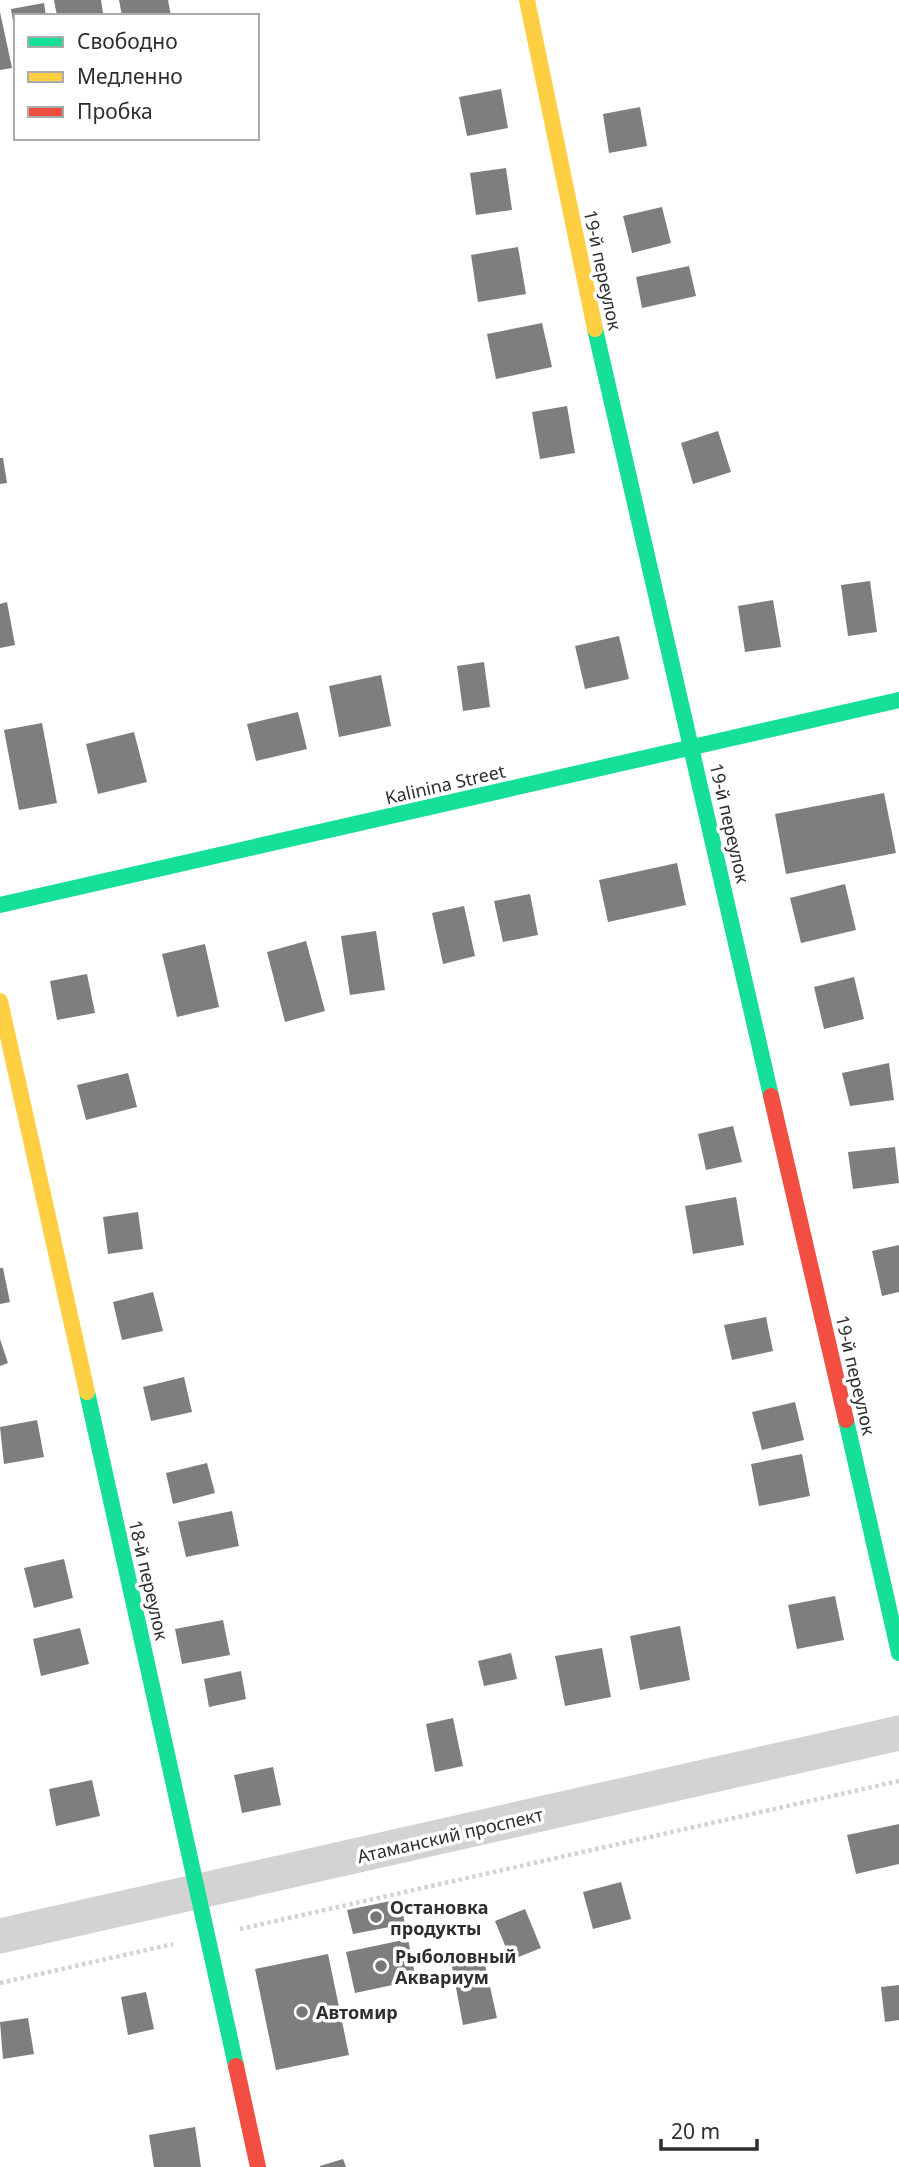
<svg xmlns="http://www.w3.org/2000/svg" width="899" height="2167" font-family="'Noto Sans',sans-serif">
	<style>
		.building { fill: #7e7e7e }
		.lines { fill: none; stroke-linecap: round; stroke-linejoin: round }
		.path { stroke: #d3d3d3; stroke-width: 4.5; stroke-dasharray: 3.5 3.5; stroke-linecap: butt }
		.street { stroke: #d3d3d3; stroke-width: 35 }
		.fast { stroke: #16e098; stroke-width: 16 }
		.slow { stroke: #ffcf43; stroke-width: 16 }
		.jam { stroke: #f24e42; stroke-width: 16 }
		.poi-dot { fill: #777; stroke: #fff; stroke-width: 2.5 }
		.labels { text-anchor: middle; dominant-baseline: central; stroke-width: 7; stroke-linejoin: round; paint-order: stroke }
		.street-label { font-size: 18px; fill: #2e2e2e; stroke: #fff }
		.poi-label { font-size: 18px; font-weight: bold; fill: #2e2e2e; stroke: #fff; text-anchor: start }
	</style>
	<rect width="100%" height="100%" fill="#fff"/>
	<path class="building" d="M54,0h47l2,13 -46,3z
		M119,0h49l3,16h-49z
		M44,3l2,13h-30l-2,12 -3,-19z
		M0,12l12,56 -12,2z
		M501,89l7,39 -41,8 -8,-39z
		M640,107l7,39 -38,7 -6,-39z
		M506,168l6,42 -36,5 -6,-42z
		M662,207l9,36 -39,10 -9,-37z
		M518,247l8,47 -48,8 -7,-47z
		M689,266l7,30 -54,12 -6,-31z
		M542,323l10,44 -56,12 -9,-45z
		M567,406l8,47 -35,6 -8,-47z
		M718,431l13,41 -38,12 -12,-41z
		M0,458h3l4,25 -7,1z
		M870,581l7,51 -29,4 -7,-51z
		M773,600l8,47 -36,5 -7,-46z
		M7,602l8,43 -15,3v-44z
		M619,636l10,43 -44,10 -10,-43z
		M484,662l6,45 -27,4 -6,-45z
		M381,675l10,51 -52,11 -10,-51z
		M298,712l9,37 -51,12 -9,-37z
		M42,723l15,80 -38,7 -15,-80z
		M134,732l13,50 -49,12 -12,-50z
		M884,793l12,60 -110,21 -11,-60z
		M677,863l9,42 -78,17 -9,-42z
		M845,884l11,46 -55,13 -11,-45z
		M530,894l8,41 -35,7 -9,-41z
		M464,906l11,50 -32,8 -11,-51z
		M376,931l9,59 -35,5 -9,-59z
		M306,941l19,70 -40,11 -18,-70z
		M205,944l14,63 -42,10 -15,-63z
		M87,974l8,39 -38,7 -7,-39z
		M854,977l10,42 -40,10 -10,-42z
		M889,1063l5,37 -44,6 -8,-33z
		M128,1073l9,34 -51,13 -9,-35z
		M733,1126l9,36 -36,8 -8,-36z
		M895,1147l4,36 -46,6 -5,-37z
		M736,1197l8,48 -51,9 -8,-48z
		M138,1212l5,37 -35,5 -5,-37z
		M899,1245v47l-17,4 -10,-45z
		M0,1268h3l7,34 -10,2z
		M153,1292l10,39 -41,9 -9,-38z
		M766,1317l7,34 -41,9 -8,-35z
		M0,1339l8,24 -8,3z
		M184,1377l8,35 -41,9 -8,-34z
		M795,1402l9,38 -42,10 -10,-38z
		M37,1420l7,37 -40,7 -4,-37z
		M802,1454l8,42 -51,10 -8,-42z
		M207,1463l8,30 -42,11 -7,-31z
		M232,1511l7,35 -53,11 -8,-35z
		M64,1559l9,39 -39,10 -10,-40z
		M835,1596l9,44 -47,9 -9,-44z
		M223,1620l7,35 -48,9 -7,-35z
		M680,1626l10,54 -50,10 -10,-54z
		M80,1628l9,36 -48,12 -8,-37z
		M602,1648l9,49 -46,9 -10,-50z
		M511,1653l6,26 -33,7 -6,-25z
		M241,1671l5,28 -37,8 -5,-28z
		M453,1718l10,48 -28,6 -9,-48z
		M273,1767l8,38 -39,8 -8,-38z
		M92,1780l8,36 -44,10 -7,-37z
		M899,1824v40l-43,10 -9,-39z
		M621,1882l10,37 -38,10 -10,-37z
		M400,1899l5,25 -52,10 -6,-24z
		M525,1909l16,39 -30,12 -16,-39z
		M408,1939l8,41 -61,13 -9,-41z
		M482,1951l15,67 -34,7 -13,-69z
		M328,1954l21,101 -73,15 -21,-101z
		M899,1985v35l-14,2 -4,-35z
		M146,1992l8,37 -26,6 -7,-38z
		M28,2018l6,36 -31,5 -3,-37z
		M195,2127l6,40h-47l-5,-32z
		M343,2159l3,8h-26v-1z"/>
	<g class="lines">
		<path class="path" d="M240,1929l659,-148
			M0,1983l173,-39"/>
		<path class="street" d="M0,1936l899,-203"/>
		<path class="fast" d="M595,329l176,767
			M0,905l899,-205
			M87,1392l149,674
			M846,1420l53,233"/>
		<path class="slow" d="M527,0l68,329
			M0,1001l87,391"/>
		<path class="jam" d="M771,1096l75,324
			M236,2066l22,101"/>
	</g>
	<g class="poi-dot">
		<circle cx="376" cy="1917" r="7"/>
		<circle cx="381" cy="1966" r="7"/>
		<circle cx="302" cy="2012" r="7"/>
	</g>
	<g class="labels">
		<g class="street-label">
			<text transform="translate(603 270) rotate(78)">19-й переулок</text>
			<text transform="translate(445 784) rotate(-13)">Kalinina Street</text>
			<text transform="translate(730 823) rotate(77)">19-й переулок</text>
			<text transform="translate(856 1375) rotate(77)">19-й переулок</text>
			<text transform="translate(149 1580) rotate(77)">18-й переулок</text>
			<text transform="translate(450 1835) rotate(-13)">Атаманский проспект</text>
		</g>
		<g class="poi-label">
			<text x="390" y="1907">Остановка<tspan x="390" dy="21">продукты</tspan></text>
			<text x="395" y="1956">Рыболовный<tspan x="395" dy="21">Аквариум</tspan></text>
			<text x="316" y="2012">Автомир</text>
		</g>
	</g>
	<rect x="14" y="14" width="245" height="126" fill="#ffffff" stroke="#ababab" stroke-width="2"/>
	<rect x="28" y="37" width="35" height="10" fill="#16e098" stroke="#ababab" stroke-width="2"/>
	<text x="77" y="49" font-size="21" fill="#2e2e2e">Свободно</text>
	<rect x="28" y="72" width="35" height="10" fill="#ffcf43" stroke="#ababab" stroke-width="2"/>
	<text x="77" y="84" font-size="21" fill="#2e2e2e">Медленно</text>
	<rect x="28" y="107" width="35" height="10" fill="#f24e42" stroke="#ababab" stroke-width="2"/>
	<text x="77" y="119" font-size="21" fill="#2e2e2e">Пробка</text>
	<path d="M661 2139v10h96v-10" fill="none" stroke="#2e2e2e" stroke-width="3.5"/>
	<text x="671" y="2139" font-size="21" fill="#2e2e2e" stroke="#ffffff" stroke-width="5" paint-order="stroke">20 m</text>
</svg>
